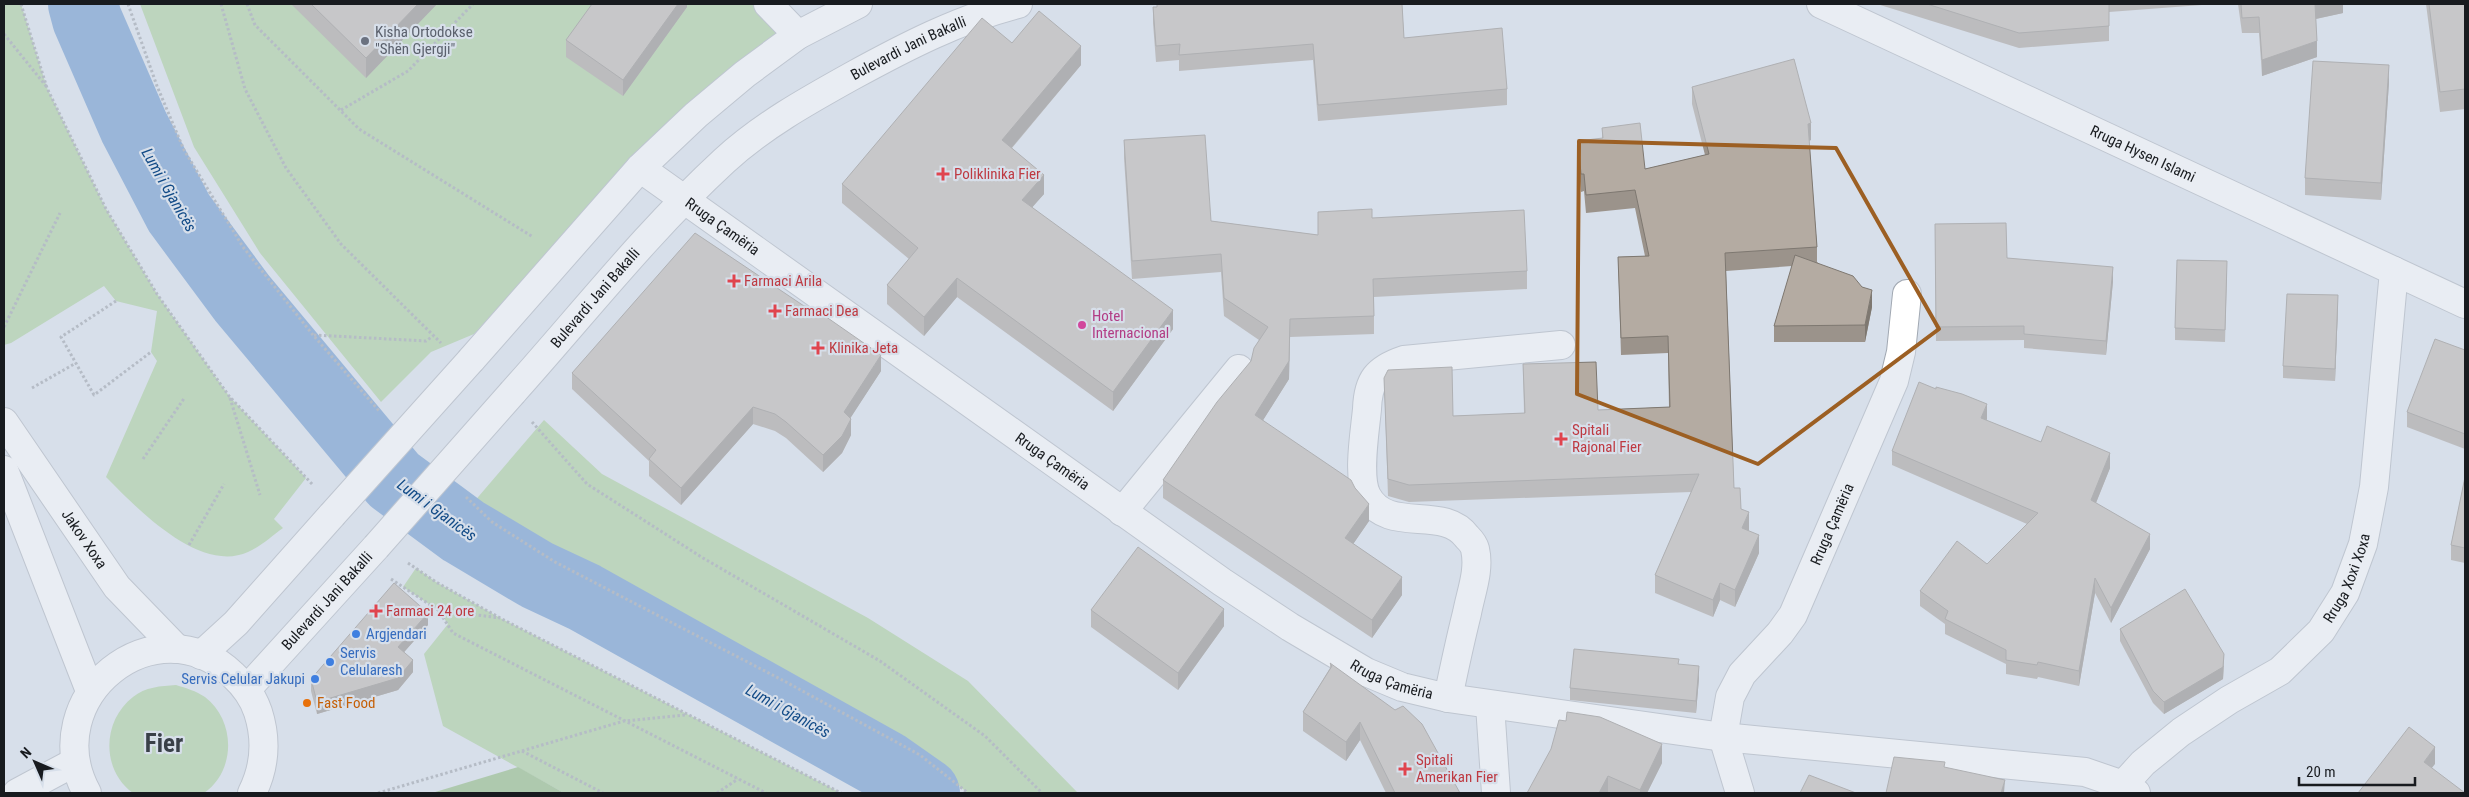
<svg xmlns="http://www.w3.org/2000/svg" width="2469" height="797" font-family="'Roboto Condensed',sans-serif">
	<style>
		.green { fill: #9dc98a }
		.forest { fill: #7daf67 }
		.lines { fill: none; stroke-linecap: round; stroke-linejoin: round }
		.river { stroke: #5086c6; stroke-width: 70 }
		.minor-casing { stroke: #a1a8b2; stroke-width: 30 }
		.major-casing { stroke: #a1a8b2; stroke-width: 30 }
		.path { stroke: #8c929b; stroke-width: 3; stroke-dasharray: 2.5 2.5; stroke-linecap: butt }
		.minor { stroke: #fff; stroke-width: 28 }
		.major { stroke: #fff; stroke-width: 28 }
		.major-bridge-casing { stroke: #a1a8b2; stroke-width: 30; stroke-linecap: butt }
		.major-bridge { stroke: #fff; stroke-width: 28 }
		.wall { fill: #9b938b }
		.shaded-wall { fill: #7e7871 }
		.building { fill: #b4aba2; stroke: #7e7871 }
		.marked { fill: none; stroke: #9c5f23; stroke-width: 4; stroke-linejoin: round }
		.worship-dot { fill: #6b7280; stroke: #d7dfea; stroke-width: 2 }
		.health-dot { fill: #e0444e; stroke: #d7dfea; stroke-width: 2 }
		.hotel-dot { fill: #d1479c; stroke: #d7dfea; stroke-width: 2 }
		.shop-dot { fill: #3f7fe0; stroke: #d7dfea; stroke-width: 2 }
		.food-dot { fill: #e8710a; stroke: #d7dfea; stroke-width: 2 }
		.labels { text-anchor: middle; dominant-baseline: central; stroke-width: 4.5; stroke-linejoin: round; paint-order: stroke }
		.worship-label { font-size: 15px; fill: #5b616d; stroke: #d7dfea; text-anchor: start }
		.street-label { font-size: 15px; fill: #181b1f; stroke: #d7dfea }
		.health-label { font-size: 15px; fill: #be3a42; stroke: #d7dfea; text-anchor: start }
		.hotel-label { font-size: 15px; fill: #b23c85; stroke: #d7dfea; text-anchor: start }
		.shop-label { font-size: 15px; fill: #366cbe; stroke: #d7dfea; text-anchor: start }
		.food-label { font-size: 15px; fill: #c56008; stroke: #d7dfea; text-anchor: start }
		.water-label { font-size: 16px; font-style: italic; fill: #124b87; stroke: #d7dfea }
		.town-label { font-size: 25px; font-weight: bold; fill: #394048; stroke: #d7dfea }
	</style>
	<rect width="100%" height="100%" fill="#d7dfea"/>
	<path class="green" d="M4,4h17l26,84 59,121 51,85 72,102 77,82 -32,41 9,9c-11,8 -23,19 -35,24 -49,22 -111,-44 -142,-75l51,-116 -6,-9 6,-41 -41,-10 -12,-15 -93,57 -7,2z
		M140,4h612l30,31 -133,108 -175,191 -43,18 -50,50 -121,-149 -66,-106z
		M544,420l58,54 266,144 100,63 110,112h-110l-48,-38 -134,-73 -231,-120 -63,-40 -19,-19z
		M416,568l20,14 66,37 339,174h-277l-121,-67 -19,-72 24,-30 -10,-14 -35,-23z
		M176,685c10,3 20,6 29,12 31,24 31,74 -1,96h-71c-32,-23 -31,-72 0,-96 12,-10 28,-11 43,-12z"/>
	<path class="forest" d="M518,767l46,26h-132z"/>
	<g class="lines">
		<path class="river" d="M83,4l4,15 47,108 45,86 63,85 152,182 69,51 74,44 47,22 301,168 40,28"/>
		<defs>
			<g id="minor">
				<path d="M768,4l30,31"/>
				<path id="s1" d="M1821,4l644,300"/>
				<path id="s2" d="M640,168l582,414 68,45 76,45 36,15 46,11 275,39 362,35 38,13 13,8"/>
				<path d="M1122,512l117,-143"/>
				<path d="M1448,698c6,-29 12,-57 19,-85 4,-21 13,-43 8,-64 -1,-4 -5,-9 -8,-12 -24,-33 -79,-2 -100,-41 -10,-19 -2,-65 0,-87 1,-29 10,-40 37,-49l157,-15"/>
				<path d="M1490,705l6,88"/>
				<path id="s3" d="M2123,785l20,-22 38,-31 48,-32 51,-29 41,-40 24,-38 18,-49 11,-57 20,-216"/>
				<path id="s4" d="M1740,793l-17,-56 7,-40 12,-23 38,-41 13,-18 101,-234 7,-29 6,-58"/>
			</g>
			<g id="major">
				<path d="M471,360l169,-192 56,-53 49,-41 53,-39 60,-31"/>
				<path id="s5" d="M513,392c69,-77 134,-160 211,-231 38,-35 83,-60 128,-85 53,-29 107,-57 166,-72"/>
				<path id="s6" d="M4,422l113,165 60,62"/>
				<path d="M4,470l86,221"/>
				<path d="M201,655l35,-32 96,-108"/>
				<path id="s7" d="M247,689l129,-142"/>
				<path d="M17,793l58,-31"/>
				<path d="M87,793c-52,-96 69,-192 146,-118 12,11 20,22 25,37 9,28 7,55 -6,81"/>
			</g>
		</defs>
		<use href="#minor" class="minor-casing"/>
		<use href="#major" class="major-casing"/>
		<path class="path" d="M21,4l26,84 59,121 51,85 72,102 84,89
			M128,4l29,82 27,64 59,97 70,88 67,77
			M221,4l24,85 41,79 55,76 100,99
			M247,4l8,21 104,104 174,108
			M4,34l42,52
			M341,110l67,-39 65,-67
			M116,301l-55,36 33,58 57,-43
			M4,327l56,-114
			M314,335l112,6 7,-5
			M32,388l44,-25
			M230,398l30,97
			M532,422l55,62 116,74 177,103 105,75 57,57
			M143,459l42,-62
			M466,497l26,25 63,40 231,120 134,73 48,38
			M189,545l35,-61
			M408,563l28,19 66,37 339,174
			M391,579l47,31 15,23 313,160
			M439,610l61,8
			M522,751l81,42
			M378,793l246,-72 61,-6
			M717,793l21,-14"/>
		<use href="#minor" class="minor"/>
		<use href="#major" class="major"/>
		<defs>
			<path id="major-bridge" d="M332,515l139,-155
				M376,547l137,-155"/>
		</defs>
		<use href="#major-bridge" class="major-bridge-casing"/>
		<use href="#major-bridge" class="major-bridge"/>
	</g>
	<path class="wall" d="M291,4h146l-71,74z
		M687,4v3l-64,89 -57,-39v-17z
		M1157,4h245l2,34 103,51v16l-189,16 -5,-61 -134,11v-11l-23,2 -3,-39v-16h4z
		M1877,4h338l-106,8v29l-90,7z
		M2238,4h105v9l-27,6 1,38 -55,19 -3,-43h-17z
		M2426,4h39v105l-25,3z
		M1012,43l69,22 -69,83 32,46 -12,13 141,122 -60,82 -156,-114 -33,39 -37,-32v-19l22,-26 -67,-56v-19z
		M2389,82l-8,118 -76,-5v-17z
		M1692,87l119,53 -2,1 8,106v15l55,45 -7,35h-91v-16l18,-60 -66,5 8,217 7,21 8,21 -1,1 11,22 -24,54 -15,-7 -7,17 -58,-24v-18l36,-83 -282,10 -21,-6 -4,-118 69,38 71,-3 -1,-49 75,46 71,-3 -1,-54 -47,2 -3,-98 27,-1 -10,-48 -49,5 -2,-22 -3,1 -3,-33v-18l24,-2v-11l43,41 60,-14 -13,-51z
		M1124,140l87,81 107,14v-23l54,6 155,53v18l-153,8v37l-84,3 -1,42 -26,41 106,101 -16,23 49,51 -30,43 -209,-140v-18l88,-119 8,-21 -35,-24 -3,-44 -89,7 -8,-121z
		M1935,224l72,34 106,23 -7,74 -82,-7v-8l-88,1z
		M2227,273l-2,69 -50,-2v-12z
		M2338,307l-3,74 -52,-3v-12z
		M2465,350v99l-58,-22v-15z
		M881,371l-31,47 1,17 -9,18 -19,19 -37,-34 -11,-7 -22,-7 -72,81 -32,-29v-15l-77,-72v-16z
		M1987,419l-1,2 55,21 69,26 -14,35 54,46 -39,74 -16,-30 -16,93 -41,-9 -1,2 -31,-5v-10l-61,-30v-10l-25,-18v-15l67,-27 40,-40 -135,-59v-14z
		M2465,477v86l-14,-3v-15z
		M1091,610l133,16 -46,64 -87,-63z
		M428,625l-24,27 9,20 -15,18 -81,24 -6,-23v-12z
		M2120,629l104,37 -1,13 -59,35 -11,-11 -33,-62z
		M1330,663l130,130h-74l-26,-53 -14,21 -43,-30v-19l27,-44z
		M1679,664l20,14 -3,35 -126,-13v-12z
		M1662,763l-15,30h-120z"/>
	<path class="shaded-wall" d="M418,4h19l-71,74v-20z
		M678,4h9v3l-64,89v-16z
		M2315,4h28v9l-28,6z
		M2317,41v16l-55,19v-16z
		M1081,46v19l-79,94v-19z
		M2389,65v17l-8,118v-17z
		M1811,123v17l-3,1v-17z
		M1044,175v19l-22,25v-19z
		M2113,267v14l-7,74v-14z
		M957,278v19l-33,39v-19z
		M1872,290v17l-7,35v-17z
		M2338,295v12l-3,74v-12z
		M1173,310v19l-60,82v-19z
		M1290,319l-1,60 -34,54v-18z
		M881,355v16l-37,57v-16z
		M1987,404v15l-6,14v-15z
		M753,407v17l-72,81v-17z
		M851,419v16l-9,18 -19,19v-17z
		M2110,453v15l-19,47v-15z
		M1369,504v17l-24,35v-18z
		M1749,512v18l-7,16v-18z
		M2150,534v15l-39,74v-15z
		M1759,535v18l-24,54v-17z
		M1402,577v18l-30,43v-18z
		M2095,578v15l-16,93v-15z
		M1720,583v17l-7,17v-17z
		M1224,609v17l-46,64v-17z
		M428,613v12l-30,34v-12z
		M2224,654l-1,25 -59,35v-12z
		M413,660v12l-15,18 -81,24v-12z
		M1699,666v12l-3,35v-12z
		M1360,722v18l-14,21v-19z
		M1662,744v19l-15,30h-7v-3z
		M2435,747v17l-11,14v-16z
		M1608,776v17h-9z
		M2005,780l-1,13h-3z"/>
	<path class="building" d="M311,4h107l-52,54z
		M592,4h86l-55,76 -57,-40z
		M1157,4h245l2,34 98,-10 5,61 -189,16 -5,-61 -134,11 1,-11 -24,2 -3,-39h4z
		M1927,4h182v22l-90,7z
		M2241,4h74l2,37 -55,19 -3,-43 -17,1z
		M2429,4h36v85l-25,3z
		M1039,11l42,35 -79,94 42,35 -22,25 151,110 -60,82 -156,-114 -33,39 -37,-32 31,-37 -76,-64 140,-166 30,25z
		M1794,59l17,64 -3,1 9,123 -92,6 9,235h6l1,21 8,3 -7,16 17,7 -24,55 -15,-7 -7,17 -58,-25 44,-101 -290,11 -21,-6 -4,-101 4,-8 64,-3 1,49 72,-3 -2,-49 73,-2 2,48 72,-3 -2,-71 -47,2 -3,-81 31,-1 -14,-66 -49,5 -2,-21h-3l-3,-33 25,-3 -1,-10 38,-5 5,46 64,-15 -17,-67z
		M2313,61l76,4 -8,118 -76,-5z
		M1205,135l6,86 107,14v-23l54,-3v9l152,-8 3,61 -154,8 1,37 -84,3 -1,42 -34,54 96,65 4,8 14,16 -24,34 57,39 -30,43 -209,-140 54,-78 34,-41 3,-13 14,-21 -44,-29 -3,-44 -89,7 -8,-121z
		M2006,223l1,35 106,9 -7,74 -82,-7v-8l-88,1 -1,-103z
		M695,233l109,73 8,1 69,48 -37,57 7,7 -9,17 -19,19 -37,-33 -11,-8 -22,-7 -72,81 -32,-29 7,-9 -84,-77z
		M1795,255l58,21 9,11 10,3 -7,35 -91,1z
		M2177,260l50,1 -2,69 -50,-2z
		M2287,294l51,1 -3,74 -52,-3z
		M2435,339l30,11v84l-58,-22z
		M1919,382l17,7v-2l26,7 25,10 -6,14 60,24 6,-16 63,27 -19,47 59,34 -39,74 -16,-30 -16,93 -41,-9 -1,3 -31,-5v-10l-61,-31 3,-8 -28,-20 37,-50 30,23 51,-51 -146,-62z
		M2465,477v71l-14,-3z
		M1138,547l86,62 -46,64 -87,-63z
		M394,583l34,30 -30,34 15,13 -15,18 -81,24 -6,-23z
		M2185,589l39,65 -1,13 -59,35 -11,-11 -33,-62z
		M1574,649l105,10 -1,5 21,2 -3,35 -126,-13z
		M1330,663l65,47 8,-4 19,18 38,69h-65l-35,-71 -14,20 -43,-30 29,-46z
		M1567,712l33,5 62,27 -22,46 -32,-14 -9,17h-72l24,-44 8,-29 7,1z
		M2409,727l26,20 -11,15 41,31h-107z
		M1894,757l51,5 -1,5 61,13 -4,13h-115z
		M1809,775l47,18h-56z"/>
	<path d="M0 0H2469V797H0ZM1579,141l257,7 103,181 -181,135 -181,-70z" fill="#d7dfea" fill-opacity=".55" fill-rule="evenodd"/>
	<path class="marked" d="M1579,141l257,7 103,181 -181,135 -181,-70z"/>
	<circle class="worship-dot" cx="365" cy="41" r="5"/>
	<g class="health-dot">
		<path d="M940.5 166.5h5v5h5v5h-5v5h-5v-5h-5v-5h5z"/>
		<path d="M731.5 273.5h5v5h5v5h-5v5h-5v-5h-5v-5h5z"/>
		<path d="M772.5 303.5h5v5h5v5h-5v5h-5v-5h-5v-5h5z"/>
		<path d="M815.5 340.5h5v5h5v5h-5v5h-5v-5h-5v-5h5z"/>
		<path d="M1558.5 431.5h5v5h5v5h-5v5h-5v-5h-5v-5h5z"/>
		<path d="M373.5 603.5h5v5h5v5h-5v5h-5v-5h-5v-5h5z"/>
		<path d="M1402.5 761.5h5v5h5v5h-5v5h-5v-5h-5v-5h5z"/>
	</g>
	<circle class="hotel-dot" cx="1082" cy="325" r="5"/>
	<g class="shop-dot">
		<circle cx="356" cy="634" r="5"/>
		<circle cx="330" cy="662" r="5"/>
		<circle cx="315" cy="679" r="5"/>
	</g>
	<circle class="food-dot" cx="307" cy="703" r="5"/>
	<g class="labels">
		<g class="worship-label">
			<text x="375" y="32">Kisha Ortodokse<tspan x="375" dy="17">"Shën Gjergji"</tspan></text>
		</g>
		<g class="street-label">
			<text stroke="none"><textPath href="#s5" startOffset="530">Bulevardi Jani Bakalli</textPath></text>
			<text stroke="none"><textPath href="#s1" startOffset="355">Rruga Hysen Islami</textPath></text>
			<text stroke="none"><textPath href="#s2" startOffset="101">Rruga Çamëria</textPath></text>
			<text stroke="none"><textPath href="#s5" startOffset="125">Bulevardi Jani Bakalli</textPath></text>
			<text stroke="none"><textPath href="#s2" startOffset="506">Rruga Çamëria</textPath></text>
			<text stroke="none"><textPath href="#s4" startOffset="302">Rruga Çamëria</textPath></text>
			<text stroke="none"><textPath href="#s6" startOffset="142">Jakov Xoxa</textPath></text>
			<text stroke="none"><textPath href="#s3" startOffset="312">Rruga Xoxi Xoxa</textPath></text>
			<text stroke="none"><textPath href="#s7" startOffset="119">Bulevardi Jani Bakalli</textPath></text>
			<text stroke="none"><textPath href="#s2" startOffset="911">Rruga Çamëria</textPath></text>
		</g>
		<g class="health-label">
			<text x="954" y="174">Poliklinika Fier</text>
			<text x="744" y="281">Farmaci Arila</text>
			<text x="785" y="311">Farmaci Dea</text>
			<text x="829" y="348">Klinika Jeta</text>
			<text x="1572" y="430">Spitali<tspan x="1572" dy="17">Rajonal Fier</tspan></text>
			<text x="386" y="611">Farmaci 24 ore</text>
			<text x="1416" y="760">Spitali<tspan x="1416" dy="17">Amerikan Fier</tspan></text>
		</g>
		<g class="hotel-label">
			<text x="1092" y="316">Hotel<tspan x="1092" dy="17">Internacional</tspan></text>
		</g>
		<g class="shop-label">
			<text x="366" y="634">Argjendari</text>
			<text x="340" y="653">Servis<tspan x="340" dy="17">Celularesh</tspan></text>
			<text x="305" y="679" text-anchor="end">Servis Celular Jakupi</text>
		</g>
		<g class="food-label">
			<text x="317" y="703">Fast Food</text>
		</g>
		<g class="water-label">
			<text transform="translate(169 190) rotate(60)">Lumi i Gjanicës</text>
			<text transform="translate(437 510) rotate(36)">Lumi i Gjanicës</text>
			<text transform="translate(788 711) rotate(29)">Lumi i Gjanicës</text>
		</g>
		<g class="town-label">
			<text x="164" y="743">Fier</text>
		</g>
	</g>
	<rect width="2469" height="797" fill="none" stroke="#181b1f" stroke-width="10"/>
	<g transform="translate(35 762) rotate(315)" stroke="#d7dfea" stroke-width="4" paint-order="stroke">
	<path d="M0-4L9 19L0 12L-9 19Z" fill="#181b1f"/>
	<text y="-8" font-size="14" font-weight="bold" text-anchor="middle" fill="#181b1f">N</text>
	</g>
	<path d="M2299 777v8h116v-8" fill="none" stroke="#181b1f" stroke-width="2.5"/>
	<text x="2306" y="777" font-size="15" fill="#181b1f" stroke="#d7dfea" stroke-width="4" paint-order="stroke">20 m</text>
</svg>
